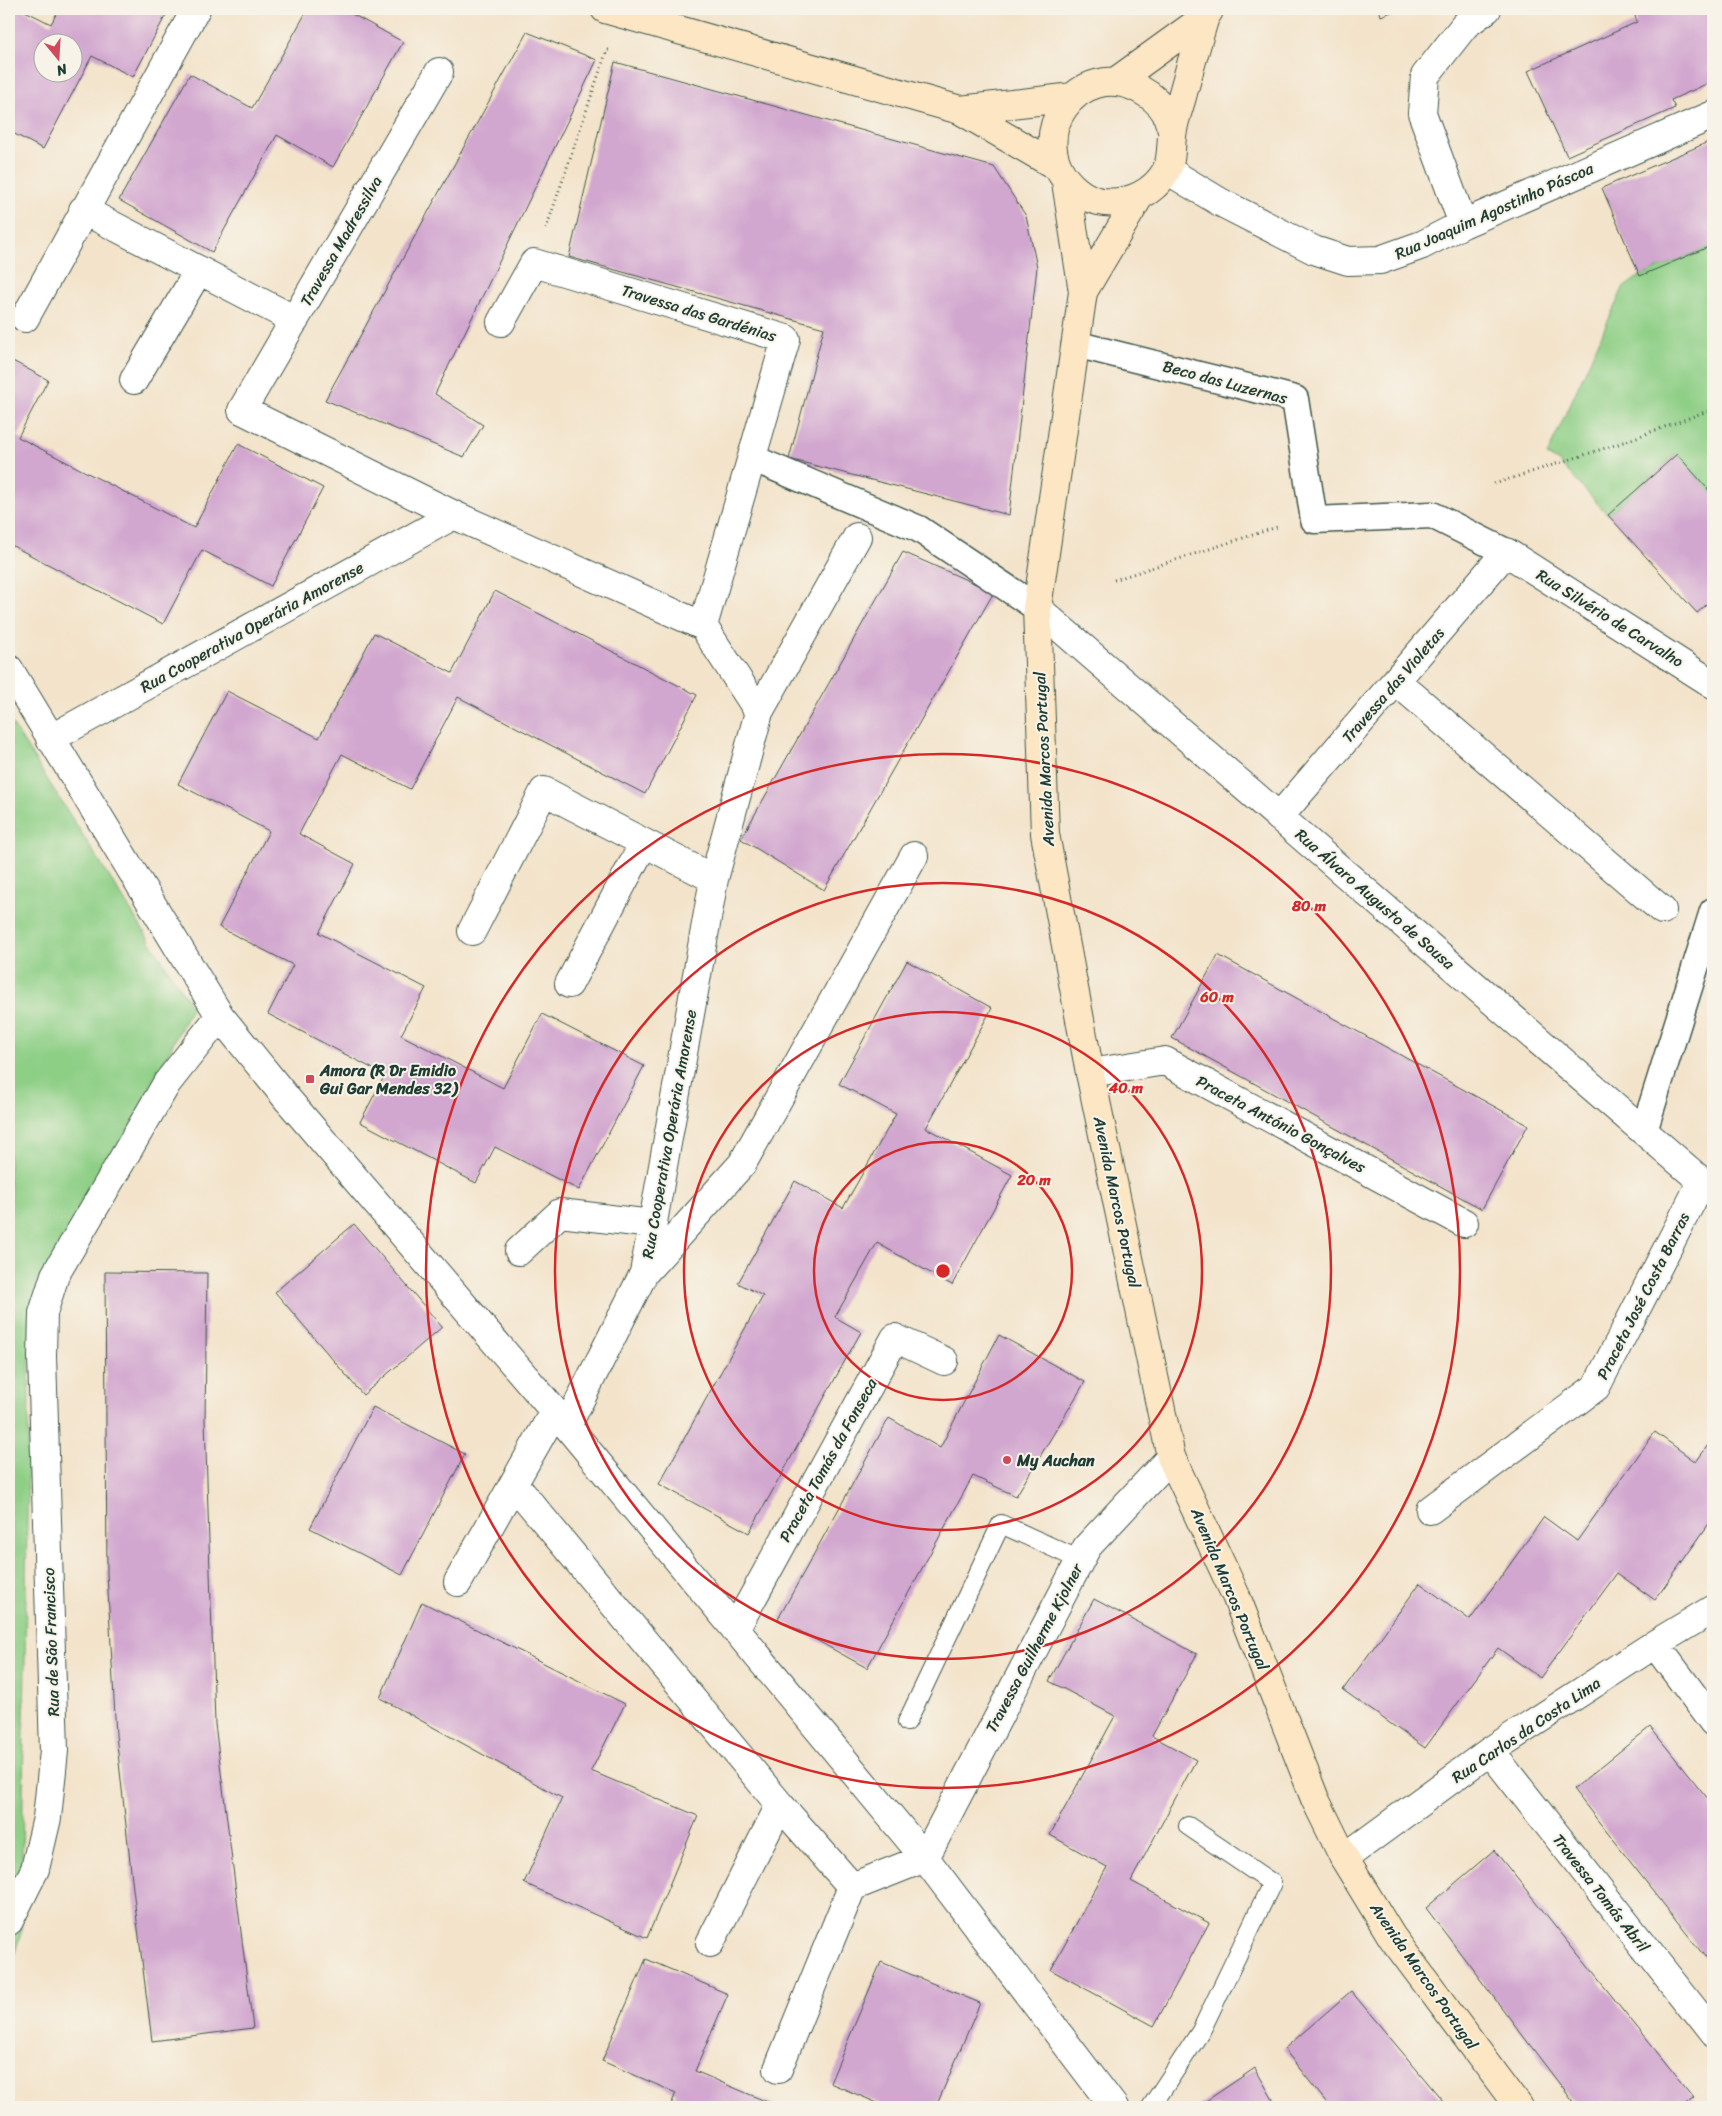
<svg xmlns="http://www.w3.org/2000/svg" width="1722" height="2116" font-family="Sriracha,sans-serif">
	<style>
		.green { fill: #8ecf86; stroke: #56865d }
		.building { fill: #d1a6cf; fill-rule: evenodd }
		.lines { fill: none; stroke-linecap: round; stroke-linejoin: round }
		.service-casing { stroke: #3f564a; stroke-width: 20 }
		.pedestrian-casing { stroke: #3f564a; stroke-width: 29 }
		.minor-casing { stroke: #3f564a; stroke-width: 30 }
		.secondary-casing { stroke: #3f564a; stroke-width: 30 }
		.path { stroke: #3f564a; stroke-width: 3; stroke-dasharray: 1 4; stroke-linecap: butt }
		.service { stroke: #fff; stroke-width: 18 }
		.pedestrian { stroke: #fff; stroke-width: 26 }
		.minor { stroke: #fff; stroke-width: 28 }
		.secondary { stroke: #fce6c4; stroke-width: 28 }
		.ring { fill: none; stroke: #d62828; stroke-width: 2.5 }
		.poi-dot { fill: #d1495b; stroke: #f7f3e8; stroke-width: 2 }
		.labels { text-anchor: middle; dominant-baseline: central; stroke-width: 4; stroke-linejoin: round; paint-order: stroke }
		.street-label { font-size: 16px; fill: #1f3d34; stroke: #f7f3e8 }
		.poi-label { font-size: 16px; font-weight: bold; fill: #1f3d34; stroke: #f7f3e8; text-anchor: start }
		.centre { fill: #d62828; stroke: #f7f3e8; stroke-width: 2.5 }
		.ring-label { font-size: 15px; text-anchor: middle; font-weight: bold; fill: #d62828; stroke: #f7f3e8; stroke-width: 4; stroke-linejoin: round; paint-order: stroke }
	</style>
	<rect width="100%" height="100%" fill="#f7f3e8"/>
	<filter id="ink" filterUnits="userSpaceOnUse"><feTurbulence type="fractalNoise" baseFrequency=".02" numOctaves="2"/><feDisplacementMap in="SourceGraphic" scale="10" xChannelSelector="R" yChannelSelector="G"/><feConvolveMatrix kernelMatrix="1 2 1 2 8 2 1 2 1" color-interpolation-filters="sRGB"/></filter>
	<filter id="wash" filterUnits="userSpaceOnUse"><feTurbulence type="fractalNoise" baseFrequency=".0096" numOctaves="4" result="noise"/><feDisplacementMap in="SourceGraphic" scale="20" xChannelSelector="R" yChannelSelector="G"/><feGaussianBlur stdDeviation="1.12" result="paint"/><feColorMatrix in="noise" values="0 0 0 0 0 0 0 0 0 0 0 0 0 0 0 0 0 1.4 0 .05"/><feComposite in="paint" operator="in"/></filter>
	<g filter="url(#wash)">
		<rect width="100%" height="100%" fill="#f3e3ca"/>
		<path class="green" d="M1713,245v250l-37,-41 -68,61 -49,-53 -12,-7 76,-167 17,-12z
			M9,719l183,288 -162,312 -9,614 -12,39z"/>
		<g id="blocks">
			<path class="building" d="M9,9h12l30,15 8,-15h110l-36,68 -41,-21 -49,93 -34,-18zM42,42h30v30h-30z
				M308,9h35l60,33 -70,125 -56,-32 -65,117 -93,-52 71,-126 62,34z
				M1379,9h20l-18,7z
				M1643,9h70v72l-42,19 4,8 -108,48 -39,-85 109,-49 -3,-9z
				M527,32l70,28 -162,334 48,31 -19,32 -139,-57z
				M615,62l379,105 32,49 11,51 -28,248 -220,-56 35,-131 -255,-71z
				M1713,140v105l-73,31 -38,-88z
				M9,359l39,21 -30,57 176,91 44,-84 85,44 -52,98 -69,-36 -39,74 -154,-80z
				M1677,454l36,41v104l-16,14 -89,-98z
				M903,552l91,40 -170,298 -83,-51z
				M495,591l202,104 -52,99 -187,-97 -48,92 -68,-35 -43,80 56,30 -36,69 107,55 -25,47 102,53 39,-74 102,52 -65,124 -84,-43 -19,36 -116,-61 25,-47 -117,-61 25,-49 -74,-38 50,-96 -91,-47 49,-93 92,47 55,-105 78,40z
				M1218,955l310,170 -46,84 -310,-171z
				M907,961l85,47 -66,120 86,47 -60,110 -75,-42 -42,74 26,15 -112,201 -90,-49 104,-188 -25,-13 57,-102 48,27 53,-94 -57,-30z
				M354,1224l88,103 -79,68 -88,-103z
				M105,1272l102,1 -2,146 10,305 38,304 -101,13 -19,-152 -17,-154 -9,-162z
				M999,1335l86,47 -69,114 -43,-20 -106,192 -89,-49 111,-201 51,30z
				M373,1407l92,47 -63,121 -92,-47z
				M1655,1432l41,30 17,-24v80l-58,82 -38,-27 -77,105 -42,-30 -73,100 -82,-58 77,-107 50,37 74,-103 33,24z
				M1094,1599l103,55 -45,82 44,24 -65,121 78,42 -55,103 -103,-56 56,-103 -57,-32 65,-119 -66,-35z
				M422,1602l203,102 -34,67 107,45 -51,122 -123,-55 38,-85 -182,-100z
				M1650,1727l63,78v162l-140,-178z
				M1494,1850l200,248 -11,9h-106l-151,-199z
				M646,1959l82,35 -33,77 84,36h-109l6,-14 -74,-32z
				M881,1962l99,41 -44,104h-49l-57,-24z
				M1351,1991l97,116h-118l-46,-58z
				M1255,2068l22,39h-80z"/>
		</g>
	</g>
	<g filter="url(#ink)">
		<use href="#blocks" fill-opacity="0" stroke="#3f564a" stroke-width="1"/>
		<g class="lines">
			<defs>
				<path id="service" d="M907,1722l94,-198 79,36
					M1151,2107l50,-76 71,-148 -84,-57"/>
				<path id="pedestrian" d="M1075,344l220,55 19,121 118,-5 74,37
					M752,458l167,71 118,79
					M1644,1131l69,-220"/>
				<path id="minor" d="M439,72l-197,338 212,105 249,111 56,86 -45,167 -70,394 98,-109 172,-308
					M1167,170l53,32 94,48 34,11 32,-1 42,-15 41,-21 250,-109
					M83,210l212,110
					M1463,224l-41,-111 3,-37 40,-51 22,-16
					M25,318l171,-309
					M501,322l33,-59 252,76 -83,287
					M134,380l65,-110
					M1037,608l676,583
					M9,669l211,347 68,84 279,326 358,432 189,249
					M1396,681l266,229
					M759,712l98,-175
					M50,739l404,-224
					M1279,817l227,-265 207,132
					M472,931l72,-140 170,88
					M569,984l75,-141
					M1090,1073l75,-12 299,162
					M519,1251l41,-38 92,11
					M567,1426l77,-153
					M514,1484l266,321 72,82 73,-29 162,-311 84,-90
					M1430,1510l166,-123 106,-206
					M458,1582l96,-170
					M735,1630l160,-292 49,23
					M1655,1644l58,78
					M1490,1751l223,283
					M1344,1858l146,-107 165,-107 58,-35
					M9,1921l26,-52 12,-51 7,-67 -12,-395 1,-43 12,-38 112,-192 53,-67
					M710,1943l70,-138
					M778,2069l74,-182"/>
				<path id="secondary" d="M605,9l355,101 96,56
					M1115,82l90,-65 4,-6
					M960,110l113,-13
					M1172,130c-2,-5 -4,-12 -6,-17 -6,-10 -16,-18 -25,-23 -61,-35 -123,49 -66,99 28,25 74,13 91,-18 7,-12 4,-28 7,-41 2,-12 7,-25 10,-37 7,-25 14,-51 22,-76
					M1066,182l17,110 -46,316 8,226 45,239 81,384 65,139 79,203 29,59 48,79 127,170
					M1083,292l56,-95"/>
			</defs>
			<use href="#service" class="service-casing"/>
			<use href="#pedestrian" class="pedestrian-casing"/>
			<use href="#minor" class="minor-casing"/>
			<use href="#secondary" class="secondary-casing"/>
			<path class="path" d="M546,229l61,-179h2
				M1494,484l124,-40 95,-35
				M1114,580l166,-54"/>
			<use href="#service" class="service"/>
			<use href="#pedestrian" class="pedestrian"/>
			<use href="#minor" class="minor"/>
			<use href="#secondary" class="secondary"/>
		</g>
	</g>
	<g class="ring">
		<circle cx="943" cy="1271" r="129"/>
		<circle cx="943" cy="1271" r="259"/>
		<circle cx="943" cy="1271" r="388"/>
		<circle cx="943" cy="1271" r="517"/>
	</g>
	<g class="poi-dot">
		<rect x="305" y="1074" width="10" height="10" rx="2.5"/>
		<circle cx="1007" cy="1460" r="5"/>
	</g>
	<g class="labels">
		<g class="street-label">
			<text transform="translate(1494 211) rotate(-24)">Rua Joaquim Agostinho Páscoa</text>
			<text transform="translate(341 241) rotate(-60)">Travessa Madressilva</text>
			<text transform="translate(699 313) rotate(17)">Travessa das Gardénias</text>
			<text transform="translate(1225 382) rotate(15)">Beco das Luzernas</text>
			<text transform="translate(1610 618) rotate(32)">Rua Silvério de Carvalho</text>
			<text transform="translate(252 627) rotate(-29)">Rua Cooperativa Operária Amorense</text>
			<text transform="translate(1393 685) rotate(-49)">Travessa das Violetas</text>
			<text transform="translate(1044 759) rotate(-93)">Avenida Marcos Portugal</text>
			<text transform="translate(1375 899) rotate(41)">Rua Álvaro Augusto de Sousa</text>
			<text transform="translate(1281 1124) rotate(28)">Praceta António Gonçalves</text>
			<text transform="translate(669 1134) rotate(-80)">Rua Cooperativa Operária Amorense</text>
			<text transform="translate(1117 1202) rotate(78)">Avenida Marcos Portugal</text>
			<text transform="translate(1643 1296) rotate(-63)">Praceta José Costa Barras</text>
			<text transform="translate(828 1460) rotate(-61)">Praceta Tomás da Fonseca</text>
			<text transform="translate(1230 1589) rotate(67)">Avenida Marcos Portugal</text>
			<text transform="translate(51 1642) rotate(-92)">Rua de São Francisco</text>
			<text transform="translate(1034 1648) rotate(-62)">Travessa Guilherme Kjolner</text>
			<text transform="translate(1526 1730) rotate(-34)">Rua Carlos da Costa Lima</text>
			<text transform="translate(1601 1893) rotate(52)">Travessa Tomás Abril</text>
			<text transform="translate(1424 1976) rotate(55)">Avenida Marcos Portugal</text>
		</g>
		<g class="poi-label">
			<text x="320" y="1070">Amora (R Dr Emidio<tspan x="320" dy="18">Gui Gar Mendes 32)</tspan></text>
			<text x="1017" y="1460">My Auchan</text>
		</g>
	</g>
	<circle cx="943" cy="1271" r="8" class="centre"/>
	<g class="ring-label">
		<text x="1309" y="911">80 m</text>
		<text x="1217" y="1002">60 m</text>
		<text x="1126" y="1093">40 m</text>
		<text x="1034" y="1185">20 m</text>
	</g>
	<rect width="1722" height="2116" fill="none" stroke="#f7f3e8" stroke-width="30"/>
	<g transform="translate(58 58) rotate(162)"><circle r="24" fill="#f7f3e8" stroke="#a1aaa0"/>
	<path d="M0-4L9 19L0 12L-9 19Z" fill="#d1495b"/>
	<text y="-8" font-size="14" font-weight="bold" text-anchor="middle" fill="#1f3d34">N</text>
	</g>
</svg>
